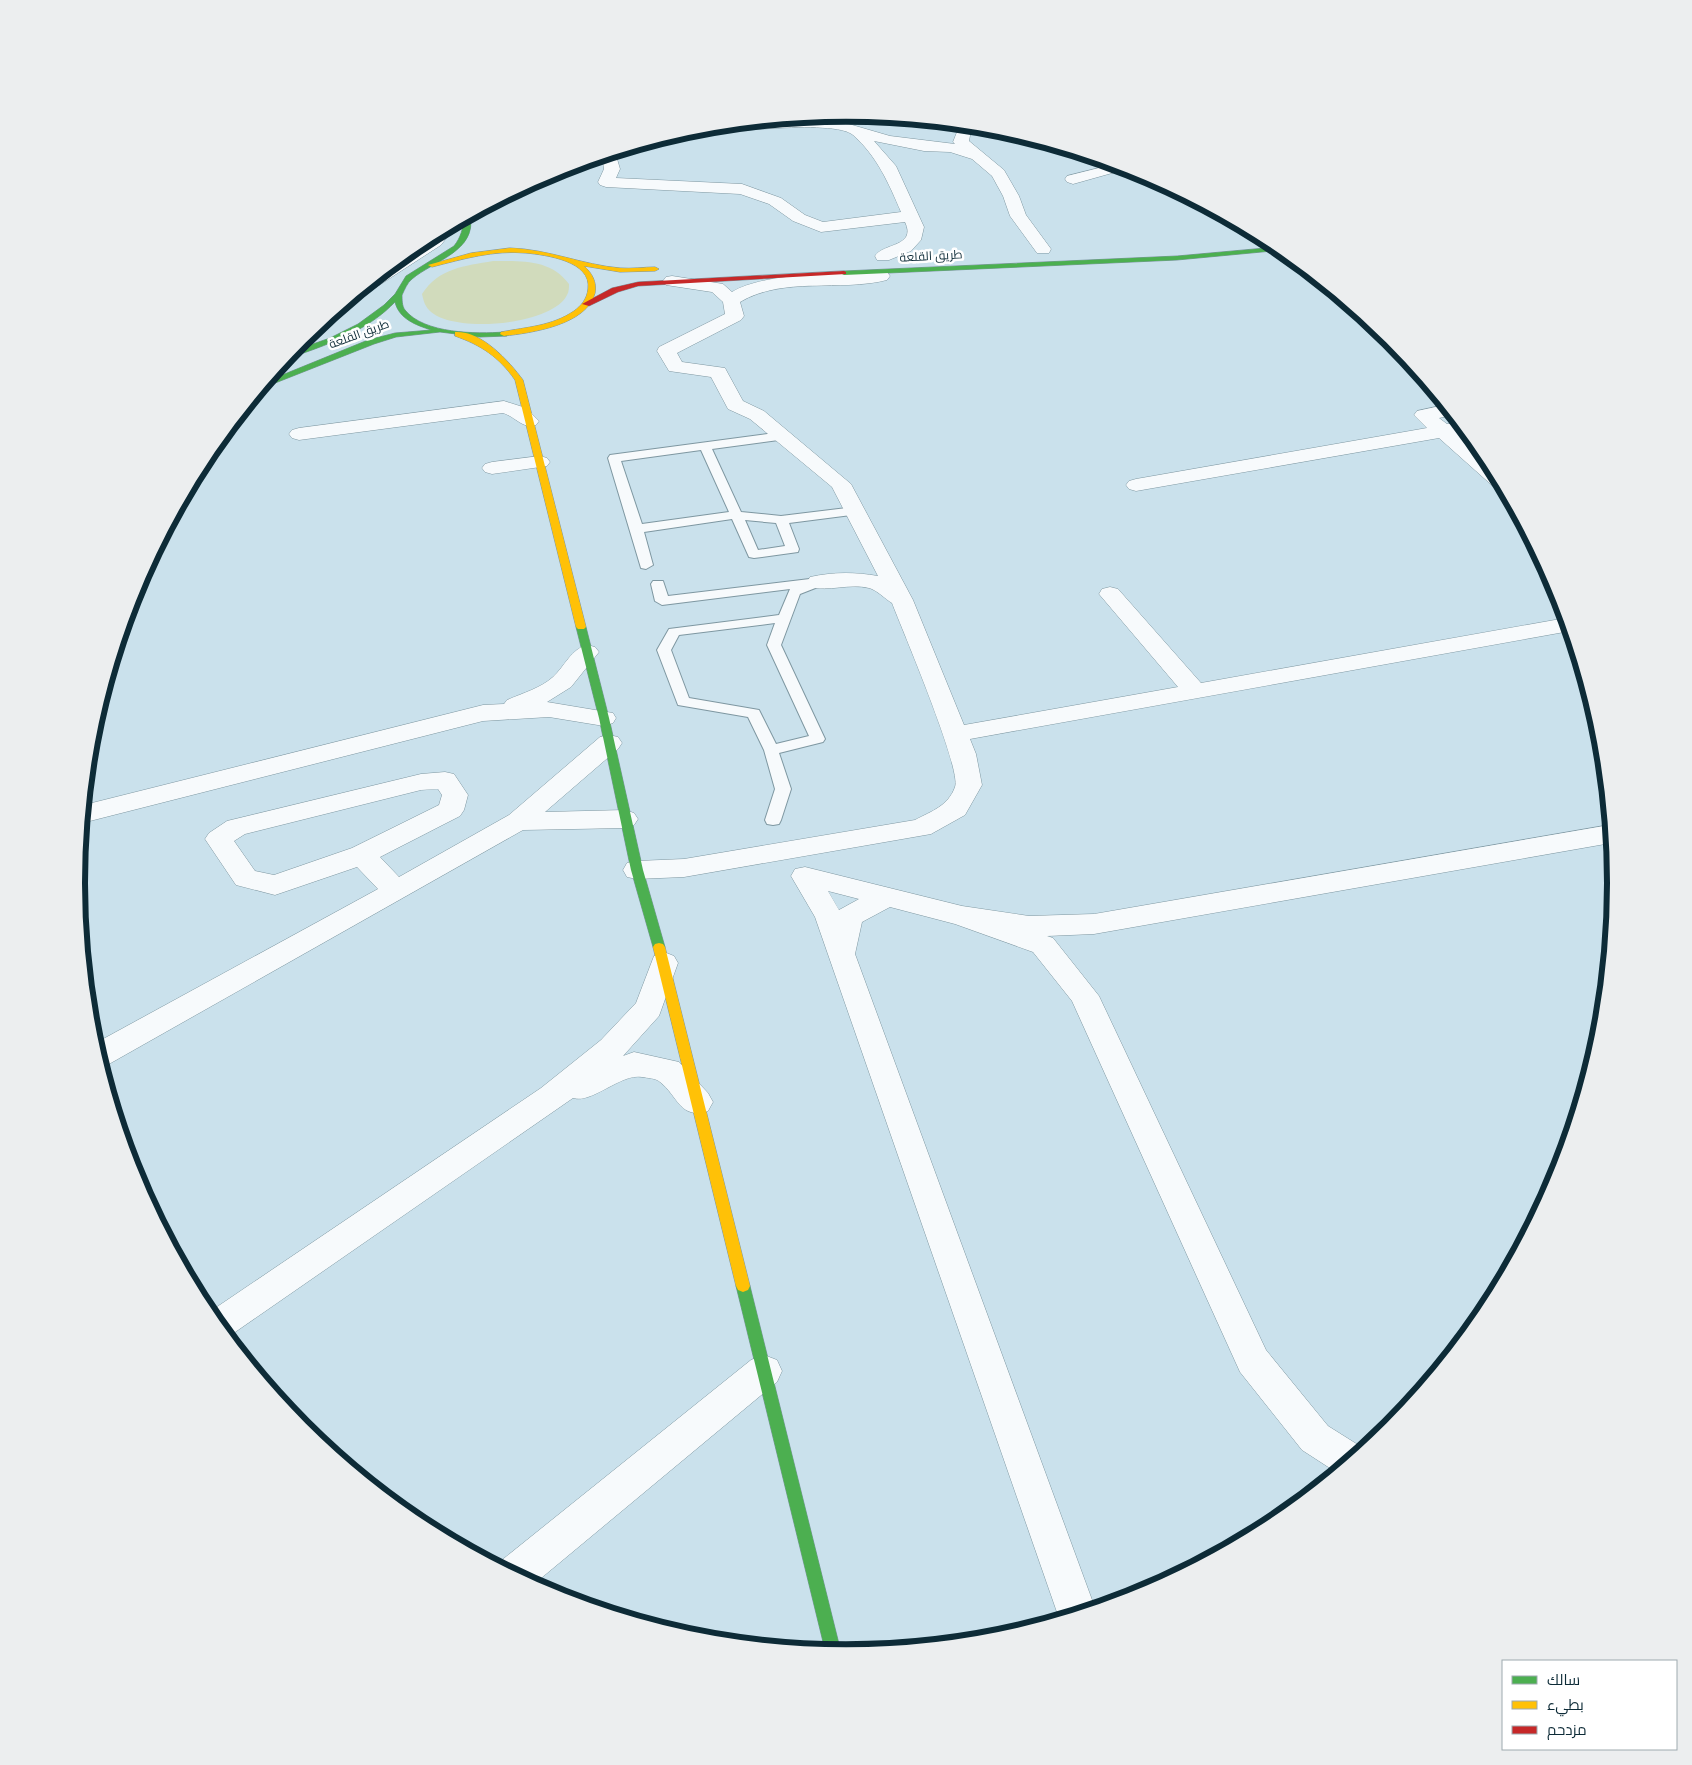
<svg xmlns="http://www.w3.org/2000/svg" width="1692" height="1765" font-family="'DM Sans',Cairo,sans-serif">
	<style>
		.green { fill: #d1dbbc }
		.lines { fill: none; stroke-linecap: round; stroke-linejoin: round }
		.lane-casing { stroke: #7e97a1; stroke-width: 2 }
		.street-casing { stroke: #7e97a1; stroke-width: 1 }
		.fast-casing { stroke: #7e97a1; stroke-width: 1 }
		.slow-casing { stroke: #7e97a1; stroke-width: 1 }
		.jam-casing { stroke: #7e97a1; stroke-width: 1 }
		.lane { fill: #f7fafc; fill-rule: evenodd }
		.street { fill: #f7fafc; fill-rule: evenodd }
		.fast { fill: #4caf50; fill-rule: evenodd }
		.slow { fill: #ffc107; fill-rule: evenodd }
		.jam { fill: #c62828; fill-rule: evenodd }
		.labels { text-anchor: middle; dominant-baseline: central; stroke-width: 5; stroke-linejoin: round; paint-order: stroke }
		.far-street-label { font-size: 12px; fill: #0d2b37; stroke: #fff }
		.rim { fill: none; stroke: #0d2b37; stroke-width: 6 }
	</style>
	<rect width="100%" height="100%" fill="#cae1ec"/>
	<path class="green" d="M493,261c28,0 58,-2 76,23 0,3 0,8 -2,11 -14,31 -125,41 -141,11 -2,-3 -3,-8 -4,-12 17,-26 42,-28 71,-33z"/>
	<g class="lines">
		<defs>
			<path id="lane" d="M782,432l6,4 -2,3 -74,10 29,63 40,4 74,-9 6,4 -2,3 -70,9 10,26 -1,3 -44,6 -5,-1 -17,-38 -88,13 9,33 -7,4 -5,-1 -33,-110 2,-3zM701,450l28,62 -87,12 -21,-63zM745,520l31,3 9,23 -27,4z
				M818,578l7,4 -2,3 -23,9 -19,51 44,94 -2,3 -44,11 12,36 -10,31 -2,4 -6,1 -6,-1 -2,-4 10,-31 -11,-39 -16,-33 -70,-12 -21,-55 12,-21 110,-14 11,-26 -128,16 -7,-4 -4,-17 2,-3h10l5,15zM775,623l-8,22 42,91 -33,8 -17,-34 -70,-12 -18,-48 8,-15z"/>
			<path id="street" d="M801,119l34,1 55,16 65,8 -2,-2 6,-15h10l2,3 -2,11 35,29 15,26 7,19 25,34 -2,4h-12l-27,-37 -7,-20 -11,-20 -20,-17 -22,-7 -26,-1 -50,-10 22,25 28,61 -3,13 -10,11 -22,9h-12l-2,-4c8,-13 42,-9 30,-34l-84,10 -28,-11 -24,-17 -29,-10 -134,-7 -6,-2 -2,-3 6,-13 -2,-13 13,-4 5,17 -4,9 126,6 39,14 24,17 18,7 78,-10c-12,-28 -24,-56 -48,-77 -19,-17 -142,-1 -173,1l-6,-2 22,-7z
				M1115,164l15,4 -57,16 -6,-2 -2,-3 2,-3z
				M452,225l2,3 -13,17 -74,48h-10l51,-42z
				M881,271l6,1 3,4 -3,4c-47,12 -103,-4 -147,22l4,14 -3,4 -64,33 5,9 43,6 18,33 21,10 87,73 62,116 51,125 214,-38 -79,-93 3,-5 8,-2 8,2 83,94 365,-65 4,13 -600,108 6,15 6,31 -17,30 -34,19 -247,43 -47,2 -10,-2 -4,-7 4,-7 10,-2 47,-2 231,-39c17,-9 33,-14 40,-33 7,-17 -53,-158 -63,-184 -7,-4 -15,-13 -23,-15 -20,-5 -40,4 -59,-1l-3,-5 3,-5c23,-5 45,-5 68,-1l-46,-89 -82,-68 -22,-10 -17,-32 -42,-6 -12,-20 2,-4 66,-33 -2,-12 -11,-10 -46,-7 -3,-4 3,-4 6,-1 45,7 6,1 9,8c33,-20 109,-18 149,-21z
				M504,401l22,7 13,13 -3,4c-14,4 -20,-8 -33,-12l-204,27 -7,-2 -3,-4 3,-4 7,-2z
				M1445,405l8,10 -14,3 8,6 13,-1 8,10 -9,2 31,27 15,28 -10,-2 -56,-50 -303,53 -7,-2 -3,-4 3,-4 7,-2 291,-51 -13,-13 3,-4z
				M540,456l7,2 3,4 -3,4 -55,8 -7,-2 -3,-4 3,-4 7,-2z
				M587,645l8,2 4,5 -28,35 -24,15 66,11 3,5 -3,5 -9,3 -55,-9 -66,4 -401,102 2,-18 399,-100 21,-1 3,-4c16,-7 34,-12 46,-23 12,-11 18,-28 34,-32z
				M609,735l9,2 4,6 -4,6 -73,63 80,-2 9,3 4,6 -4,6 -9,3 -102,2 -414,234 -8,3 -7,-23 284,-155 -21,-22 -82,28 -39,-10 -31,-46 4,-6 18,-12 194,-47 24,-2 9,2 14,21 -4,15 -4,6 -80,41 19,20 110,-62 91,-78zM438,789l4,6 -3,10 -87,43 -78,27 -19,-4 -21,-30 11,-7 176,-44z
				M1610,825l1,18 -517,91 -47,2 6,2 46,58 167,354 62,76 35,22 -27,24 -34,-22 -62,-78 -168,-371 -39,-49 -78,-28 -65,-17 -28,15 -7,32 240,654 -36,10 -244,-701 -24,-41 4,-7 10,-2 157,39 67,10 65,-2zM828,891l31,8 -20,11z
				M664,952l10,4 4,7 -19,53 -36,40 11,-4 45,10 29,31 5,9 -5,9c-28,9 -30,-15 -48,-29 -4,-4 -13,-4 -18,-5 -21,-4 -50,27 -69,21l-345,239 -20,-24 333,-225 60,-48 35,-37 18,-47z
				M764,1355l13,5 5,11 -5,11 -243,202 -34,-18 2,-6 249,-200z"/>
			<path id="fast" d="M470,215c8,36 -37,46 -58,64 -5,4 -7,10 -10,16 0,5 0,11 3,15 19,24 72,24 99,22l4,2 -1,2 -27,1 -40,-5 -44,5 -22,7 -114,45 5,-7 103,-42 27,-7 36,-3c-15,-5 -32,-11 -36,-28 -23,24 -53,37 -83,48 -9,3 -18,7 -26,8l4,-6 40,-14 28,-14 26,-19 11,-11 11,-18 48,-30c7,-9 9,-17 10,-28z
				M1279,247l4,3 -106,10 -333,15 -4,-2 4,-2 333,-15z
				M581,624l5,3 23,91 34,152 22,77 -2,3h-8l-2,-3 -22,-77 -32,-152 -23,-91z
				M743,1280l5,2 2,4 91,366 -16,-2 -89,-364 2,-4z"/>
			<path id="slow" d="M510,248c38,1 73,17 110,20 12,1 24,-1 35,-1l4,2 -4,2 -35,1 -36,-6c8,7 13,16 11,27 -8,32 -64,40 -91,43l-4,-2 1,-2c26,-5 51,-6 73,-21 7,-5 13,-12 14,-22 4,-28 -42,-34 -62,-36 -32,-3 -63,6 -94,14l-4,-2 43,-12z
				M455,332c26,-2 54,29 68,48l63,247 -2,2h-6l-2,-2 -61,-247c-16,-23 -34,-35 -60,-44z
				M659,943l4,1 2,3 85,339 -2,4 -5,2 -5,-2 -2,-4 -83,-339 2,-3z"/>
			<path id="jam" d="M844,271l2,1v2l-208,12 -20,6 -29,14 -7,-2 30,-16 26,-6z"/>
		</defs>
		<use href="#lane" class="lane-casing"/>
		<use href="#street" class="street-casing"/>
		<use href="#fast" class="fast-casing"/>
		<use href="#slow" class="slow-casing"/>
		<use href="#jam" class="jam-casing"/>
		<use href="#lane" class="lane"/>
		<use href="#street" class="street"/>
		<use href="#fast" class="fast"/>
		<use href="#slow" class="slow"/>
		<use href="#jam" class="jam"/>
	</g>
	<g class="labels">
		<g class="far-street-label">
			<text transform="translate(931 256) rotate(-3)">طريق القلعة</text>
			<text transform="translate(359 334) rotate(-20)">طريق القلعة</text>
		</g>
	</g>
	<path d="M0 0H1692V1765H0ZM85 883a761 761 0 1 1 1522 0a761 761 0 1 1-1522 0Z" fill="#eceeef" fill-rule="evenodd"/>
	<path class="rim" d="M85 883a761 761 0 1 1 1522 0a761 761 0 1 1-1522 0Z"/>
	<rect x="1502" y="1660" width="175" height="90" fill="#ffffff" stroke="#9eaaaf"/>
	<rect x="1512" y="1676" width="25" height="8" fill="#4caf50" stroke="#9eaaaf"/>
	<text x="1547" y="1685" font-size="15" fill="#0d2b37">سالك</text>
	<rect x="1512" y="1701" width="25" height="8" fill="#ffc107" stroke="#9eaaaf"/>
	<text x="1547" y="1710" font-size="15" fill="#0d2b37">بطيء</text>
	<rect x="1512" y="1726" width="25" height="8" fill="#c62828" stroke="#9eaaaf"/>
	<text x="1547" y="1735" font-size="15" fill="#0d2b37">مزدحم</text>
</svg>
